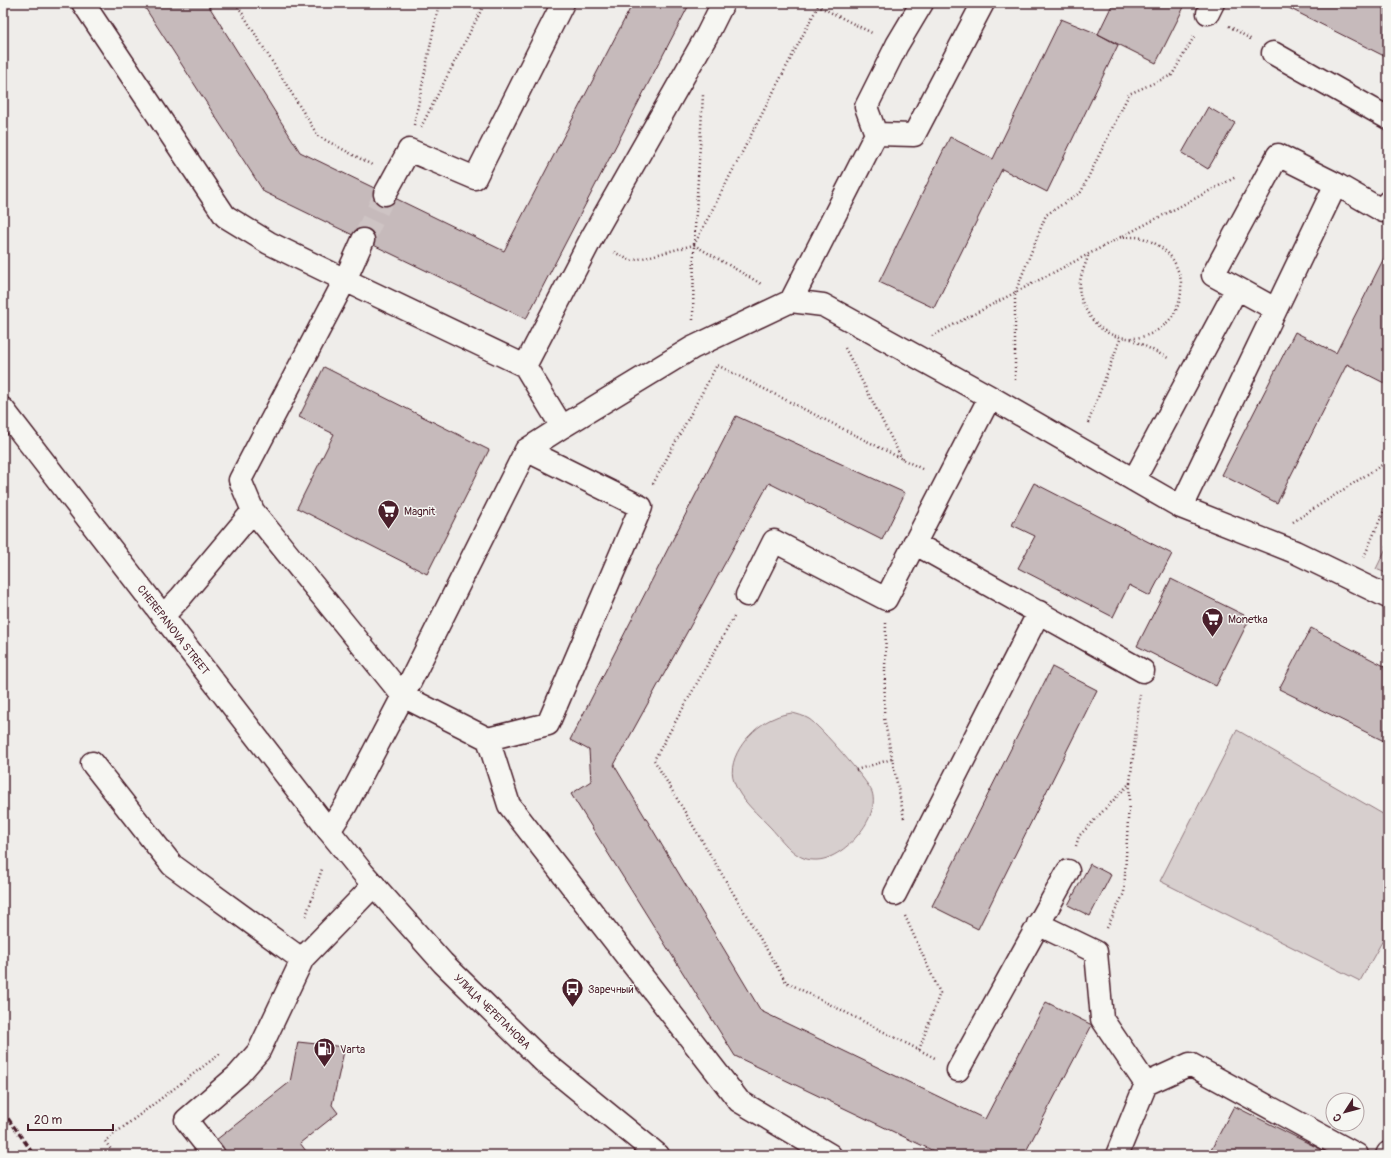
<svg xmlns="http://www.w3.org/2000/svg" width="1391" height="1158" font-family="Pangolin,sans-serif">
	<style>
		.green { fill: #d7cfce; stroke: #90777c }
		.building { fill: #c6babb; stroke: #4a1f2b }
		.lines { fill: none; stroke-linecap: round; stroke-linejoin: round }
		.minor-tunnel { stroke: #cec4c4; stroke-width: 22; stroke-dasharray: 22 11; stroke-linecap: butt }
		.minor-casing { stroke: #4a1f2b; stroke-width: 25 }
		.major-casing { stroke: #4a1f2b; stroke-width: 25 }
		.path { stroke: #4a1f2b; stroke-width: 2.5; stroke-dasharray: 1 3; stroke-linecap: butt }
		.minor { stroke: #f6f6f2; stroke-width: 22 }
		.major { stroke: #f6f6f2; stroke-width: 22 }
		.rail { stroke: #4a1f2b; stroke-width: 3; stroke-dasharray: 6 3; stroke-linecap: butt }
		.labels { text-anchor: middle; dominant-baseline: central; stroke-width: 3; stroke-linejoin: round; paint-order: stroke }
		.poi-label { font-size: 11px; fill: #4a1f2b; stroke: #f6f6f2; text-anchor: start }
		.street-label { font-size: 11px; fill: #4a1f2b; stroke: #f6f6f2 }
	</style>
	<rect width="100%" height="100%" fill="#efedea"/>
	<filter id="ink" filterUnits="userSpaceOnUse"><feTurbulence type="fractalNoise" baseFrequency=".025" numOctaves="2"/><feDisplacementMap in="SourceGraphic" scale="8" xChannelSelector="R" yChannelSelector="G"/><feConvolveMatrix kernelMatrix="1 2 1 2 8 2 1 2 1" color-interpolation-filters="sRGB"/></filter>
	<g filter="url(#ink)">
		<path class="green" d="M1388,544v30l-12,-5z
			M792,713c5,1 12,3 17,6 10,6 59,62 63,73 5,15 -5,33 -15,44 -10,12 -27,25 -43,24 -19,0 -31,-19 -43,-32 -12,-13 -31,-28 -37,-46 -9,-25 19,-56 40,-64 6,-3 12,-4 18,-5z
			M1237,730l151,87v114l-28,50 -200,-100z"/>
		<path class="building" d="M142,3h65l93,149 204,99 129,-248h57l-164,316 -262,-127z
			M1113,3h73l-30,60 -58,-29z
			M1279,3h106l3,1v54z
			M1061,19l37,15 20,11 -71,147 -45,-23 -68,139 -55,-26 71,-145 43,22z
			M1208,107l27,16 -27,46 -26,-16z
			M1388,250v135l-41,-21 -70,139 -55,-28 73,-143 41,21z
			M324,367l165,83 -62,124 -130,-66 37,-74 -35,-17z
			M736,416l169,77 -23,47 -113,-57 -155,282 147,246 224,108 61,-117 46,23 -68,130h-82l-207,-99 -164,-262 20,-13 -2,-31 -19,-10z
			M1034,483l138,71 -22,42 -21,-11 -16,32 -95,-49 17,-32 -23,-11z
			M1171,579l79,39 -34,68 -79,-40z
			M1311,628l77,40v75l-109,-54z
			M1052,667l45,23 -119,239 -46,-23z
			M1090,864l21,11 -21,41 -22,-11z
			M298,1042l47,5 -13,58 6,8 -38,30 9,12h-81l-12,-15 74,-58z
			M1234,1106l98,49h-111l-10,-5z"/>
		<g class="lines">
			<path class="minor-tunnel" d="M363,240l22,-46"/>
			<defs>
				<path id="minor" d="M83,3l142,213 44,27 76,37 18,-40
					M1208,13l5,-10
					M1273,53l115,65
					M876,134l38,1 69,-132
					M385,194l24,-44 66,28 88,-175
					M1237,288l38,21
					M791,301l85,-167 -10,-27 31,-62 25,-42
					M562,427l130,-79 99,-47 32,4 167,92 191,110 114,45 93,45
					M1134,480l103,-192 -24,-13 65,-120 58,29
					M1181,507l155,-323 47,27 5,-9
					M253,511l-13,-31 105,-200 180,86
					M914,543l229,128
					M747,595l27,-54 112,58 104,-202
					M163,616l18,-19 72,-86 150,185 85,43 60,-15 93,-217 -115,-57
					M488,739l21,66 230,296 91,54
					M92,763l80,102 121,88 10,5
					M329,831l17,-26 57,-109 123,-246 36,-23 -37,-61 66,-127 116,-204 16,-32
					M895,894l144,-282
					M1038,924l58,28 6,67 44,65
					M958,1070l110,-199
					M214,1155l-28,-35 52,-45 21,-24 44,-93 71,-73
					M1117,1155l29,-71 44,-20 167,91
					M1387,1155l1,-2"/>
				<g id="major">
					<path id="s1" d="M3,409l326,422 34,42 80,90 100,98 115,94"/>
				</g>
			</defs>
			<use href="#minor" class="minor-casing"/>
			<use href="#major" class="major-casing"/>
			<path class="path" d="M236,3l82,133 54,29
				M1229,26l23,14
				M414,125l25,-122
				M421,127l64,-124
				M694,245l124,-239 56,28
				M614,252l17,9 63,-16 69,40
				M1088,256c-2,8 -7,17 -8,26 -2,11 2,22 8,31 27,47 97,23 93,-30 0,-6 -3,-12 -5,-17 -4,-13 -22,-25 -34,-28 -7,-2 -15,0 -22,-1
				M693,320l1,-75 9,-150
				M932,336l304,-159
				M1131,339l39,20
				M845,348l57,111
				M1015,380v-87l31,-78 35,-23 48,-98 43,-19 23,-40
				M1088,423l33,-86
				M653,484l64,-119 207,105
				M1293,522l95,-61
				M1364,557l24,-56
				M734,617l-80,143 132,222 149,76
				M886,623l-2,95 20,100
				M856,770l36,-11
				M1076,846l3,-10 51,-53 10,-88
				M306,916l16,-47
				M905,916l35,77 -21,57
				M1107,928l17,-35 6,-110
				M115,1155l-10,-14 116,-88"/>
			<use href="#minor" class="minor"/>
			<use href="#major" class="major"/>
			<path class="rail" d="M3,1111l31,44
				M3,1154l1,1"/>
		</g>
	</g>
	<defs>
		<symbol id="supermarket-pin" viewBox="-11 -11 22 30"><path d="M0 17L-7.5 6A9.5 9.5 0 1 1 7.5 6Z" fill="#4a1f2b" stroke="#f6f6f2"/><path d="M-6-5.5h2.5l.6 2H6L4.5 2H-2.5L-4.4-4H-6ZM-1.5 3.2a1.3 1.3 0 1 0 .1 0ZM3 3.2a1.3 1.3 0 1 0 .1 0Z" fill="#fff"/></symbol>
		<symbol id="bus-pin" viewBox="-11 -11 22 30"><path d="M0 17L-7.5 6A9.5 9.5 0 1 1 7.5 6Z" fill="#4a1f2b" stroke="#f6f6f2"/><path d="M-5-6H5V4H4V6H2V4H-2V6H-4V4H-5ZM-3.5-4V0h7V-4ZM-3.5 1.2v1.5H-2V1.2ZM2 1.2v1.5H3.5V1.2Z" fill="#fff"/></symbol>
		<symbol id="fuel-pin" viewBox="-11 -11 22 30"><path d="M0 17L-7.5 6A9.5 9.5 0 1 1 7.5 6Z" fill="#4a1f2b" stroke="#f6f6f2"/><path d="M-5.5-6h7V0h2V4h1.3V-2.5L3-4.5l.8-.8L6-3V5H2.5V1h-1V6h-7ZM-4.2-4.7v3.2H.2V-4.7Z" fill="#fff"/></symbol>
	</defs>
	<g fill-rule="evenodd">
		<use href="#supermarket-pin" x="376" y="498" width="25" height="34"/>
		<use href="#supermarket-pin" x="1200" y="606" width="25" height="34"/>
		<use href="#bus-pin" x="560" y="976" width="25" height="34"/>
		<use href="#fuel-pin" x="312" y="1036" width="25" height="34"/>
	</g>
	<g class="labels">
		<g class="poi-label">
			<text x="404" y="511">Magnit</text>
			<text x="1228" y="619">Monetka</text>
			<text x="588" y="989">Заречный</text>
			<text x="340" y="1049">Varta</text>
		</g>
		<g class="street-label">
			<text stroke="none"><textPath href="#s1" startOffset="279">CHEREPANOVA STREET</textPath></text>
			<text stroke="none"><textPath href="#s1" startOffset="777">УЛИЦА ЧЕРЕПАНОВА</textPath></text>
		</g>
	</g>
	<rect width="1391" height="1158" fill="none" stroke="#f6f6f2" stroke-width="16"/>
	<rect x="8" y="8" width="1375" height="1142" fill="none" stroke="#4a1f2b" stroke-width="1.5" filter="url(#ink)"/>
	<g transform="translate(1345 1112) rotate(234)"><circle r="19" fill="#f6f6f2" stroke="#b1a0a2"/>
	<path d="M0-3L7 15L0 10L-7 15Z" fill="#4a1f2b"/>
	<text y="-6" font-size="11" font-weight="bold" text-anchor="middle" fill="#4a1f2b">С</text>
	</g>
	<path d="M28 1124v6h85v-6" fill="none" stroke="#4a1f2b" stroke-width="2"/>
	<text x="34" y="1124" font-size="12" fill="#4a1f2b" stroke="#f6f6f2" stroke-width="3" paint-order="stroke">20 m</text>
</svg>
